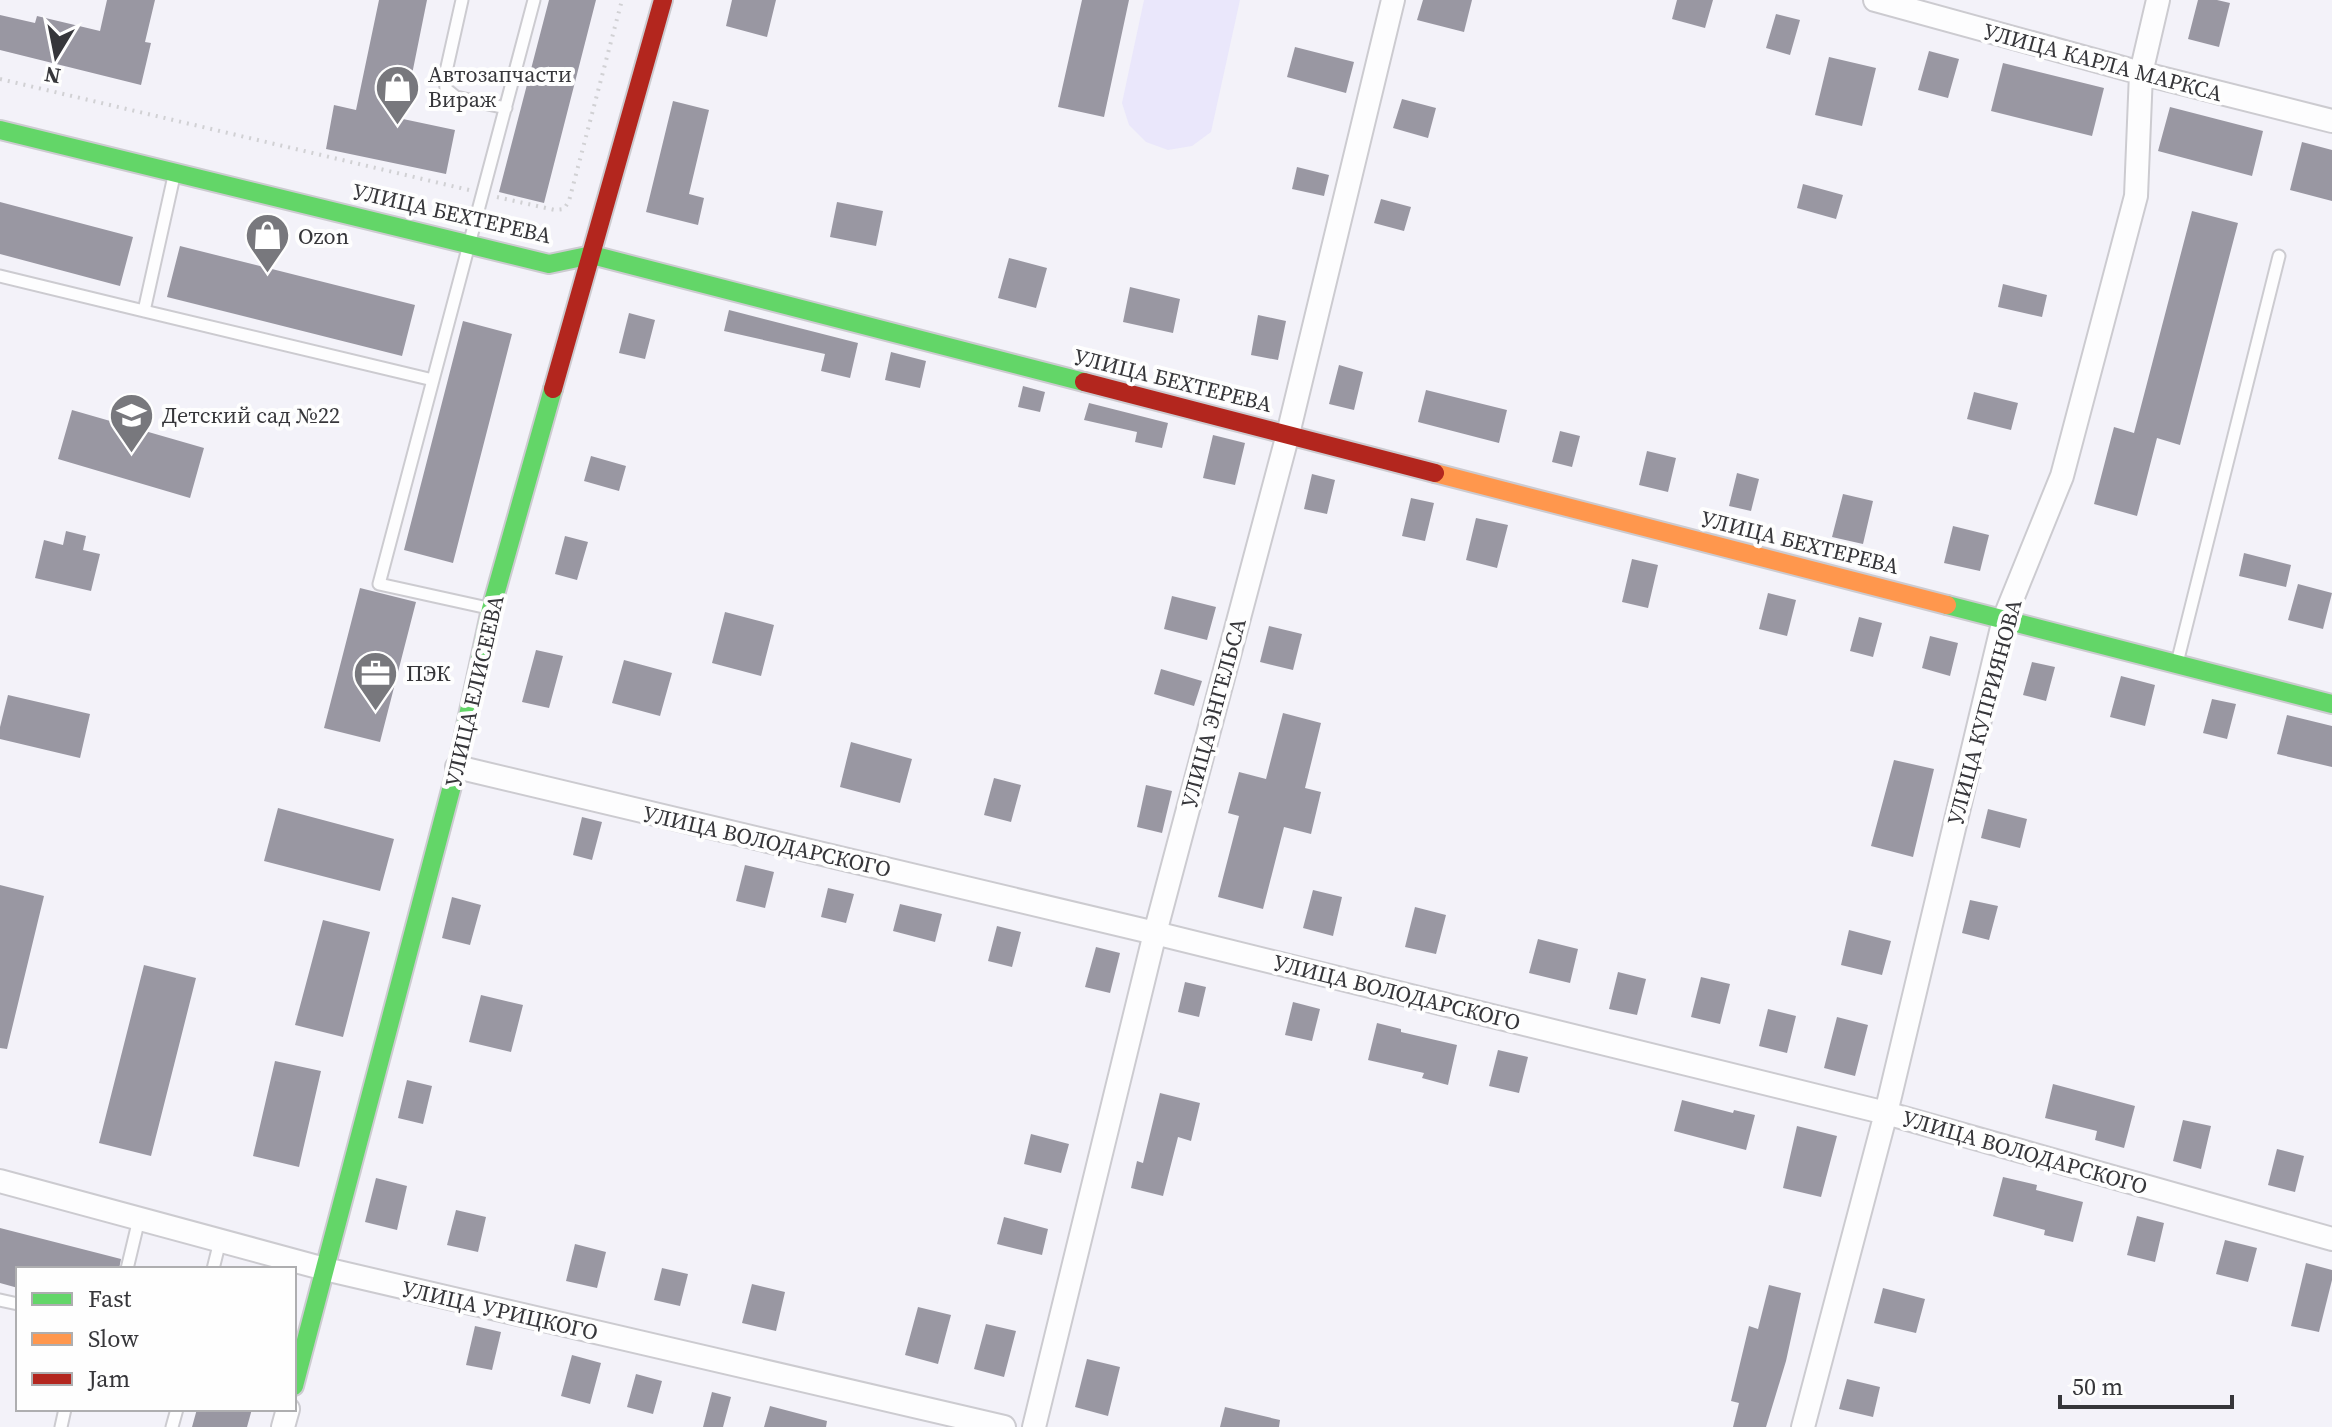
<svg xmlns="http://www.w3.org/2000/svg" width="2332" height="1427" font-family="'Source Serif 4',serif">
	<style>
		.green { fill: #eae7fb }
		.building { fill: #9997a2 }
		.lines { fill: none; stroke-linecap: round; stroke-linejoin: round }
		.lane-casing { stroke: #cccbd0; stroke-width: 15 }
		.street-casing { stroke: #cccbd0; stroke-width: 26 }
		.fast-casing { stroke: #cccbd0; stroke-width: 22 }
		.slow-casing { stroke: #cccbd0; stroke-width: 22 }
		.jam-casing { stroke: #cccbd0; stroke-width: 22 }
		.path { stroke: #d1d1d4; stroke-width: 4; stroke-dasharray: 2 6; stroke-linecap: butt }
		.lane { stroke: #fdfdfe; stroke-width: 11 }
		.street { stroke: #fdfdfe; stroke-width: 22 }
		.fast { stroke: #63d668; stroke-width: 18 }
		.slow { stroke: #ff974d; stroke-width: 18 }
		.jam { stroke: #b3261e; stroke-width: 18 }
		.labels { text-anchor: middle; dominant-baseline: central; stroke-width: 8; stroke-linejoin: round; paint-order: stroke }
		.street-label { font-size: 22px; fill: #36363a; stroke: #fefefe }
		.poi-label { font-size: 22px; fill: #36363a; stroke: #fefefe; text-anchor: start }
	</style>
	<rect width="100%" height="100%" fill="#f3f2f9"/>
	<path class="green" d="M1144,0h96l-29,132 -19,14 -24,4 -22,-8 -17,-17 -7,-22z"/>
	<path class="building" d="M107,0h48l-10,42 6,1 -10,42 -141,-35v-35l35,8 2,-7 63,15z
		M379,0h48l-24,119 52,11 -9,44 -120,-25 8,-44 22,5z
		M549,0h47l-52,203 -45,-11z
		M732,0h44l-9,37 -41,-11z
		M1082,0h47l-25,117 -46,-10z
		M1423,0h49l-8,32 -47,-12z
		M1677,0h36l-8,28 -33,-9z
		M2198,0h19l13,3 -11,44 -31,-8z
		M1776,14l24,6 -10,35 -24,-7z
		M1295,47l59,15 -8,31 -59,-16z
		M1929,51l30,8 -11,39 -30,-8z
		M1829,57l47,11 -14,58 -47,-11z
		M2003,63l101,25 -12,48 -101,-25z
		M1402,99l34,9 -8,30 -35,-10z
		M673,101l36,9 -20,84 15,4 -6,27 -52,-13z
		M2170,107l93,24 -11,45 -94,-25z
		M2302,142l30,8v51l-42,-11z
		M1297,167l32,8 -5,21 -32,-7z
		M1803,184l40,11 -7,24 -39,-11z
		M1381,199l30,8 -7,24 -30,-8z
		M0,202l133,35 -13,49 -120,-32z
		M837,202l46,9 -7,35 -46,-9z
		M2192,211l46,12 -58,222 -23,-7 -20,78 -43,-12 20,-77 20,6z
		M180,246l235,59 -13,51 -235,-59z
		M1009,258l38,10 -11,40 -38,-10z
		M2003,284l44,11 -5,22 -44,-10z
		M1130,287l50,12 -7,34 -50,-11z
		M729,310l129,33 -8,35 -29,-7 4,-17 -101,-23z
		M629,313l26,7 -10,39 -26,-6z
		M1258,315l28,6 -8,39 -27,-5z
		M463,321l49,13 -59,229 -49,-13z
		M891,352l35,9 -6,27 -35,-8z
		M1339,365l24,7 -9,38 -25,-6z
		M1023,386l22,6 -5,20 -22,-5z
		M1426,390l81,20 -8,33 -81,-21z
		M1974,392l44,11 -7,27 -44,-11z
		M1089,403l79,20 -6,25 -27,-6 2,-10 -53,-12z
		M72,410l132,38 -14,50 -132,-39z
		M1560,431l20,5 -8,31 -20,-5z
		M1213,435l32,8 -10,42 -32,-7z
		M1647,451l29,7 -8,34 -29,-7z
		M591,456l35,10 -7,25 -35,-10z
		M1737,473l22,6 -8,32 -22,-5z
		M1312,474l23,6 -8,34 -23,-5z
		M1843,494l30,7 -10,43 -31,-7z
		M1411,498l23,5 -9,38 -23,-5z
		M1476,518l32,7 -11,43 -31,-8z
		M1953,526l36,9 -9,36 -36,-8z
		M66,531l20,5 -3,14 17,4 -9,37 -56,-13 9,-38 19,5z
		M565,536l23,6 -11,38 -22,-6z
		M2244,553l47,12 -5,22 -47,-11z
		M1632,559l26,6 -10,43 -26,-6z
		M2298,584l34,9 -9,36 -35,-9z
		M360,588l56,14 -36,140 -56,-14z
		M1768,593l28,7 -9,36 -28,-7z
		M1172,596l44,11 -9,33 -43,-11z
		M725,612l49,13 -13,51 -49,-13z
		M1859,617l23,6 -9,34 -23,-6z
		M1269,626l33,8 -9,36 -33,-8z
		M1930,636l28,7 -8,33 -28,-8z
		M536,650l27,6 -14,52 -27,-6z
		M624,660l48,13 -12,43 -48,-13z
		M2032,662l23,5 -9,34 -23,-6z
		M1161,669l41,12 -8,25 -40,-12z
		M2121,676l34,9 -10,41 -35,-9z
		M8,695l82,19 -10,44 -80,-19v-12z
		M2212,699l24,5 -9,35 -24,-6z
		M1283,713l38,10 -16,65 16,4 -10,42 -27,-7 -21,82 -45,-12 21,-81 -11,-3 11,-41 27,7z
		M2287,715l45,11v41l-55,-13z
		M851,742l61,17 -12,44 -60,-16z
		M1894,760l40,9 -21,88 -42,-11z
		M994,778l27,7 -10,37 -27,-7z
		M1146,785l26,6 -10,42 -25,-6z
		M278,808l116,31 -14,52 -116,-30z
		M1988,809l39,10 -7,29 -39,-10z
		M582,817l20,5 -10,38 -19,-5z
		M745,865l29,7 -9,36 -29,-7z
		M0,885l44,11 -37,153 -7,-1z
		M828,888l26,6 -8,29 -25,-6z
		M1313,890l29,7 -9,39 -30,-8z
		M452,897l29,8 -11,40 -28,-7z
		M1970,900l28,6 -9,34 -27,-7z
		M900,904l42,10 -7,28 -42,-11z
		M1415,907l31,8 -10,39 -31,-7z
		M323,920l47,12 -27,105 -48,-12z
		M997,926l24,6 -9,35 -24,-6z
		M1849,930l42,11 -9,34 -41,-10z
		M1538,939l40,10 -8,34 -41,-10z
		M1096,947l24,6 -10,40 -25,-6z
		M144,965l52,13 -45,178 -52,-13z
		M1618,972l28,7 -9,36 -28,-6z
		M1701,977l29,7 -10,40 -29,-7z
		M1185,982l21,5 -7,30 -21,-5z
		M481,995l42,10 -12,47 -42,-10z
		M1293,1002l27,7 -8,32 -27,-6z
		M1768,1009l28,7 -9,37 -28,-7z
		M1837,1017l31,8 -13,51 -31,-8z
		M1377,1023l24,6v3l56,13 -9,40 -26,-7 2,-5 -56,-13z
		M1498,1050l30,7 -9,36 -30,-7z
		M275,1061l46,10 -22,96 -46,-11z
		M407,1080l25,6 -9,38 -25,-6z
		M2053,1084l82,22 -11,42 -29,-8 2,-9 -52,-13z
		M1160,1093l40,10 -9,38 -13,-4 -15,59 -32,-8 6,-27 6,2z
		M1682,1100l51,13 1,-3 21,5 -9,35 -72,-19z
		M2183,1120l28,6 -10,43 -28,-8z
		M1797,1126l40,10 -16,61 -38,-9z
		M1031,1134l38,10 -8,29 -37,-9z
		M2277,1149l27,7 -9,36 -27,-7z
		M2003,1177l34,8 -1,5 47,12 -10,40 -29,-7 1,-5 -52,-14z
		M376,1178l31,8 -10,44 -32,-8z
		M456,1210l30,7 -8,35 -31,-7z
		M2137,1216l27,7 -9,39 -28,-7z
		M1004,1217l44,12 -6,26 -45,-11z
		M0,1228l121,31 -2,10h-101v19l-18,-5z
		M2225,1240l32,8 -9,34 -32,-8z
		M575,1244l31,8 -9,36 -31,-7z
		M2306,1263l26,7v10l-13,52 -28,-6z
		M662,1268l26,6 -8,32 -26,-6z
		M752,1284l33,8 -9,39 -34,-8z
		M1769,1285l32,8 -15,68 -20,66h-33l6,-24 -8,-2 18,-75 9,3z
		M1883,1288l42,11 -9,34 -42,-10z
		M918,1307l33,8 -13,49 -33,-9z
		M986,1324l30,7 -12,46 -30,-8z
		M475,1326l26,6 -9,38 -26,-5z
		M572,1355l29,8 -11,41 -29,-8z
		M1087,1359l33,8 -12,49 -33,-9z
		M636,1374l26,7 -9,33 -26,-7z
		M1847,1379l33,8 -7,30 -34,-8z
		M712,1392l19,5 -8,30h-20z
		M770,1406l57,15 -1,6h-62z
		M1225,1407l55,13 -1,7h-59z
		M197,1409h55l-5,18h-55z"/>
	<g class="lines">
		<defs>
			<path id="lane" d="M462,0l-17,76 1,13 10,8 50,11
				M174,176l-30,135 289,69 101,-380
				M0,276l144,35
				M433,380l-54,204 109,24
				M2177,663l102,-407
				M127,1269l12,-50
				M213,1269l7,-28
				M0,1300l18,4
				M61,1427l4,-18
				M172,1427l5,-18"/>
			<path id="street" d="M1875,0l266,73 191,48
				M457,767l698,166 731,180 446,126
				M0,1181l325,88 679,158
				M283,1427l5,-18
				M1034,1427l121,-494 133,-499 105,-434
				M1803,1427l83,-314 118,-494 58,-143 74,-280 5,-123 17,-73"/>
			<path id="fast" d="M0,130l549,134 43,-9 492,127
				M1947,605l385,99
				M294,1386l163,-619 34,-158 62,-220"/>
			<path id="slow" d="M1435,473l512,132"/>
			<path id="jam" d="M1084,382l351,91
				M553,389l110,-389"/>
		</defs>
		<use href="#lane" class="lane-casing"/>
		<use href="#street" class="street-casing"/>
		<use href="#fast" class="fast-casing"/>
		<use href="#slow" class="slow-casing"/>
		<use href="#jam" class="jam-casing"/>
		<path class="path" d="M0,79l469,111
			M497,197l58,13 9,-1 5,-8 53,-201"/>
		<use href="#lane" class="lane"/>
		<use href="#street" class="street"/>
		<use href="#fast" class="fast"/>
		<use href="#slow" class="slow"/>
		<use href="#jam" class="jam"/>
	</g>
	<defs>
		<symbol id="shop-pin" viewBox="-11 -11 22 30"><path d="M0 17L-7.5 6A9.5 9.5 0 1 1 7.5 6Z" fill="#78787d" stroke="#fefefe"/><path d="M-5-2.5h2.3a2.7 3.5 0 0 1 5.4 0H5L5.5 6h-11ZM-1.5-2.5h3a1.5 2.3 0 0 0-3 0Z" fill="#fff"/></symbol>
		<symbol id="school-pin" viewBox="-11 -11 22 30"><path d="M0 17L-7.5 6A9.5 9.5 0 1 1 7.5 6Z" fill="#78787d" stroke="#fefefe"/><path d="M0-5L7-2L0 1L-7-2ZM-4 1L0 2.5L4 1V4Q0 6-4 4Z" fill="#fff"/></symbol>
		<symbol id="office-pin" viewBox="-11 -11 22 30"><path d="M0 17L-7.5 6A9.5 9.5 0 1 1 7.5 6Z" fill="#78787d" stroke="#fefefe"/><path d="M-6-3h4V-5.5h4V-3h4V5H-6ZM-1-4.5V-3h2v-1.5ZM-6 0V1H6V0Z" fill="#fff"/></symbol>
	</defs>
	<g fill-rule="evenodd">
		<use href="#shop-pin" x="372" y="62" width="51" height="69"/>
		<use href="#shop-pin" x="242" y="210" width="51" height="69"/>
		<use href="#school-pin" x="106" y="390" width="51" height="69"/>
		<use href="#office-pin" x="350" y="648" width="51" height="69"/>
	</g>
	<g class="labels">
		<g class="street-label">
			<text transform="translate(2103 62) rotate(15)">УЛИЦА КАРЛА МАРКСА</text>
			<text transform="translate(452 213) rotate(13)">УЛИЦА БЕХТЕРЕВА</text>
			<text transform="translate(1173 380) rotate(14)">УЛИЦА БЕХТЕРЕВА</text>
			<text transform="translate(1800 542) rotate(14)">УЛИЦА БЕХТЕРЕВА</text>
			<text transform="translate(474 691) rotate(-77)">УЛИЦА ЕЛИСЕЕВА</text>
			<text transform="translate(1984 712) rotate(-75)">УЛИЦА КУПРИЯНОВА</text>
			<text transform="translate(1213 713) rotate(-75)">УЛИЦА ЭНГЕЛЬСА</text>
			<text transform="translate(767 841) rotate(13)">УЛИЦА ВОЛОДАРСКОГО</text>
			<text transform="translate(1397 992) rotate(14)">УЛИЦА ВОЛОДАРСКОГО</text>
			<text transform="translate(2025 1152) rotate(16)">УЛИЦА ВОЛОДАРСКОГО</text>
			<text transform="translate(500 1310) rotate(13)">УЛИЦА УРИЦКОГО</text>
		</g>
		<g class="poi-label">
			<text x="428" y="74">Автозапчасти<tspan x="428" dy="25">Вираж</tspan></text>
			<text x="298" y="236">Ozon</text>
			<text x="162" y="415">Детский сад №22</text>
			<text x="406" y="673">ПЭК</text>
		</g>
	</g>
	<rect x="16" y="1267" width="280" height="144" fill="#fefefe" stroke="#aeaeb0" stroke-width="2"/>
	<rect x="32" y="1293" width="40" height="12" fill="#63d668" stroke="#aeaeb0" stroke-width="2"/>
	<text x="88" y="1307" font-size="24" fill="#36363a">Fast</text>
	<rect x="32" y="1333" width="40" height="12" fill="#ff974d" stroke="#aeaeb0" stroke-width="2"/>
	<text x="88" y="1347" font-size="24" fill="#36363a">Slow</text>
	<rect x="32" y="1373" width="40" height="12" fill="#b3261e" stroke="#aeaeb0" stroke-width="2"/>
	<text x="88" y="1387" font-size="24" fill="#36363a">Jam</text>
	<g transform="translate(56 56) rotate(190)" stroke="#fefefe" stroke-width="6" paint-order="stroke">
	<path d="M0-6L14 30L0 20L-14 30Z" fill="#36363a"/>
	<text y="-12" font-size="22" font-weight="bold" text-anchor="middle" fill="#36363a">N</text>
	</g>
	<path d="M2060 1395v12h172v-12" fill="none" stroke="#36363a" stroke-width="4"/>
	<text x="2072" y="1395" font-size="24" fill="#36363a" stroke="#fefefe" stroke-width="6" paint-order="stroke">50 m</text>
</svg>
